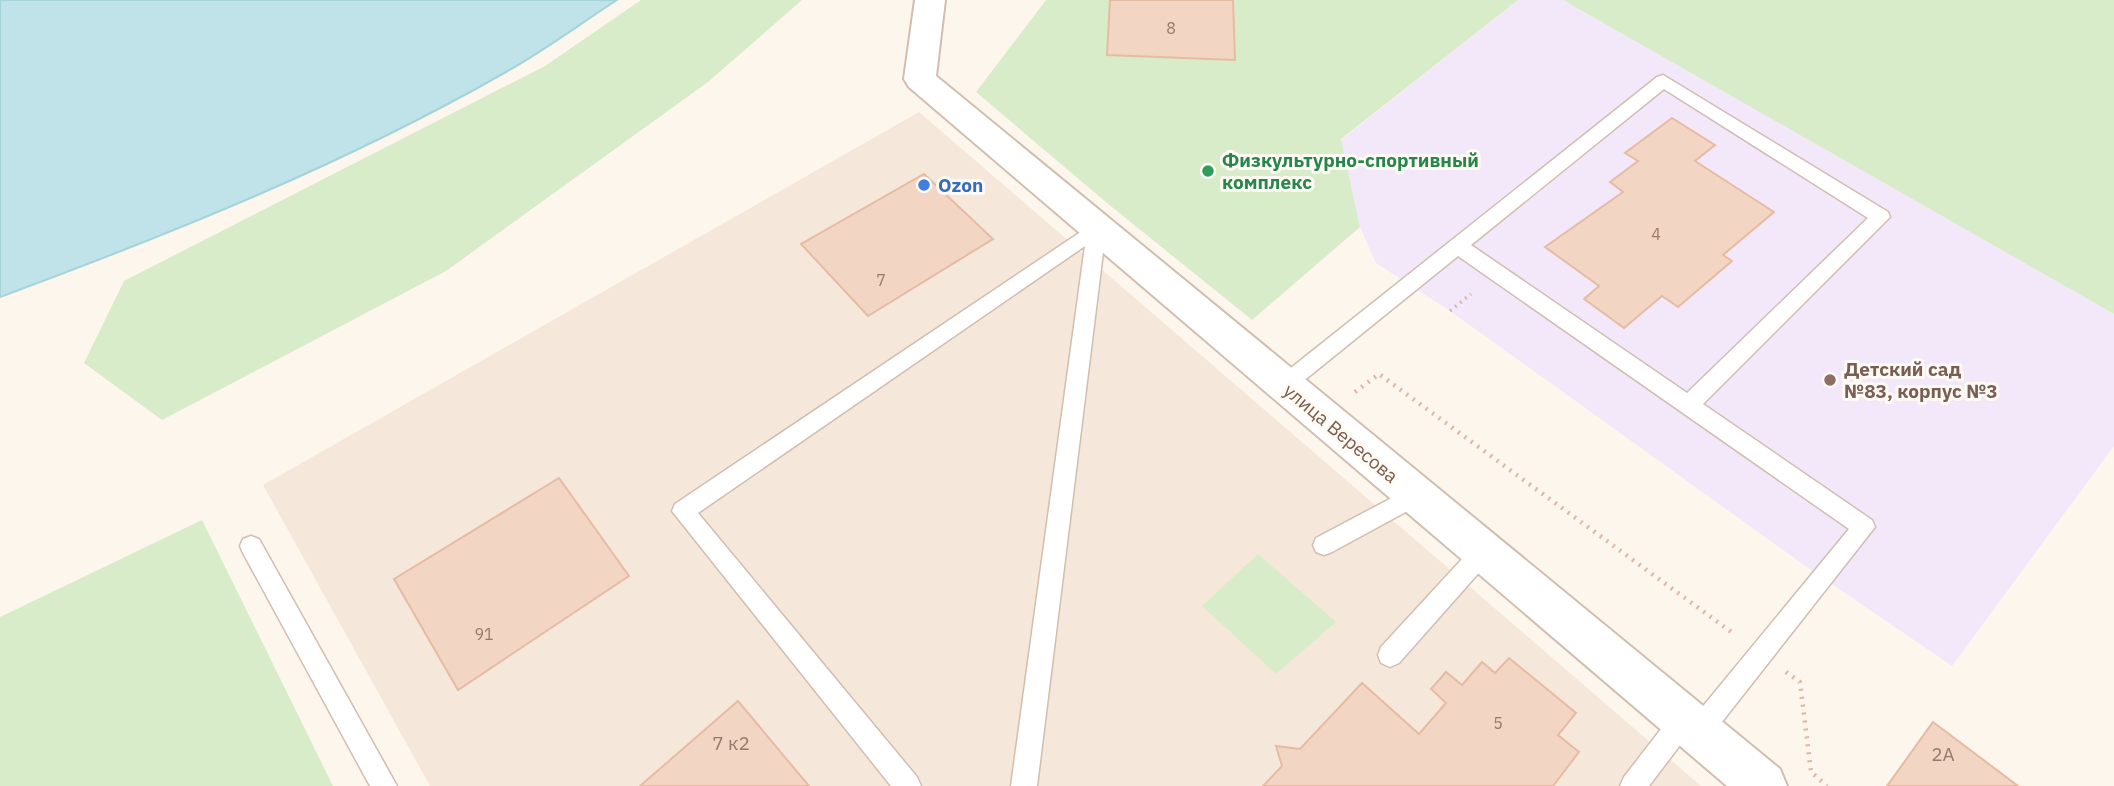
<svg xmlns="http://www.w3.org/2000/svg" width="2114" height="786" font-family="'IBM Plex Sans',sans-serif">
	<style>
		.residential { fill: #f5e8da }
		.education { fill: #f3e8fa }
		.green { fill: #d8ecc9 }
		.water { fill: #bfe3e8; stroke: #a5d3da; stroke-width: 2 }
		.building { fill: #f3d5c3; stroke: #e6bba3; stroke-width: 2 }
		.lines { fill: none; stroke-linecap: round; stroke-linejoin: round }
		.service-casing { stroke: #d1beb0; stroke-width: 3 }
		.minor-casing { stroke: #d1beb0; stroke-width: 4 }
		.path-far1 { stroke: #d9b8a5; stroke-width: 3.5; stroke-dasharray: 2 4.5; stroke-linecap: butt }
		.path { stroke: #d9b8a5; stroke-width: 4.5; stroke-dasharray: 2 6; stroke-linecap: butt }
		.service { fill: #fff; fill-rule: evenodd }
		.minor { fill: #fff; fill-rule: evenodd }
		.leisure-dot { fill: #2e9e5b; stroke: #fffaf3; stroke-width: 2.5 }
		.shop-dot { fill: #3f7fe0; stroke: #fffaf3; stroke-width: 2.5 }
		.education-dot { fill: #8d6e63; stroke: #fffaf3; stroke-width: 2.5 }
		.labels { text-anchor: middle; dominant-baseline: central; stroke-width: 6; stroke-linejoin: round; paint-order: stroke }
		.number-label { font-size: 16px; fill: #987a6a }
		.leisure-label { font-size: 19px; font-weight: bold; fill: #27864d; stroke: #fffaf3; text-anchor: start }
		.shop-label { font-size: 19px; font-weight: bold; fill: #366cbe; stroke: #fffaf3; text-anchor: start }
		.education-label { font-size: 19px; font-weight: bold; fill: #785e54; stroke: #fffaf3; text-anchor: start }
		.street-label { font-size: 19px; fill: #7a5c4d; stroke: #fffaf3 }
		.near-number-label { font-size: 19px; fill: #987a6a }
	</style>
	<rect width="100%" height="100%" fill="#fdf6ec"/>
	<path class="residential" d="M919,112l782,674h-1271l-167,-301z"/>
	<path class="education" d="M1518,0h45l551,314v132l-162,220 -148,-101 -354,-254 -74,-48 -16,-36 -19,-87z"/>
	<path class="green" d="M641,0h161l-94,82 -262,189 -284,149 -78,-57 40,-82 421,-215z
		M1046,0h472l-177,139 19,88 -108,93 -145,-117 -131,-111z
		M1563,0h551v314z
		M202,520l131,266h-333v-169z
		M1258,554l78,68 -60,52 -74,-68z"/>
	<path class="water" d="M0,0h617c-37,24 -73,51 -111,72 -161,92 -333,161 -506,225z"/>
	<path class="building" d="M1110,0h123l2,60 -128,-5z
		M1672,118l43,27 -20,16 79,51 -51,43 9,6 -54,46 -16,-11 -38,32 -40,-29 15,-13 -54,-39 78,-55 -13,-10 28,-21 -13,-8z
		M924,174l69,65 -125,77 -67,-72z
		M559,478l70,98 -171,114 -64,-111z
		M1509,658l67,55 -18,22 21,17 -26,34h-290l19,-20 -6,-20 24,3 62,-66 57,51 27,-31 -15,-14 15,-17 16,13 20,-23 13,11z
		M738,701l71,85h-169z
		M1933,722l85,64h-131z"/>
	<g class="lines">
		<defs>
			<path id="service" d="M1663,75l225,137 2,5 -187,187 169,116 3,7 -168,214 -9,4 -9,-4 -2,-5 -38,50h-29l4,-9 51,-66 9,-3 9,3 2,5 154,-187 -391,-273 -167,135 -7,3 -7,-3 -3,-6 3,-6 380,-302zM1664,89l204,129 -181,175 -216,-148z
				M1097,221l7,2 2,5 -69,558h-26l74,-540 -387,267 219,264 4,9h-30l-219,-275 3,-7z
				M1416,485l8,3 3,7 -3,7 -92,50 -8,3 -8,-3 -3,-7 3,-7z
				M251,536l8,3 138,247h-27l-127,-233 -3,-7 3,-7z
				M1483,542l8,3 3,7 -3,7 -92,104 -9,4 -9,-4 -3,-8 3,-8 94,-102z"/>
			<path id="minor" d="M915,0h30l-9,76 844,693 7,17h-60l-818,-699 -5,-8z"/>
		</defs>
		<use href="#service" class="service-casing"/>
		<use href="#minor" class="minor-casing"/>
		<path class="path-far1" d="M1450,311l21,-17"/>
		<path class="path" d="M1355,392l24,-18 355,260
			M1786,672l14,10 11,90 16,14"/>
		<use href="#service" class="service"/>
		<use href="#minor" class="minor"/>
	</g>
	<circle class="leisure-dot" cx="1208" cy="171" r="7"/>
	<circle class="shop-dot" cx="924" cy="185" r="7"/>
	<circle class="education-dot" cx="1830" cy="380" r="7"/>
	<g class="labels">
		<g class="number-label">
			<text x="1171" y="28">8</text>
			<text x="1656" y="234">4</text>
			<text x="881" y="280">7</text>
			<text x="484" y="634">91</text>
			<text x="1498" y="723">5</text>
		</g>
		<g class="leisure-label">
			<text x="1222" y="160">Физкультурно-спортивный<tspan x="1222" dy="22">комплекс</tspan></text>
		</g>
		<g class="shop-label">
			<text x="938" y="185">Ozon</text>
		</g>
		<g class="education-label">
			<text x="1844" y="369">Детский сад<tspan x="1844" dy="22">№83, корпус №3</tspan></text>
		</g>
		<g class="street-label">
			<text transform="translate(1341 433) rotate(40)">улица Вересова</text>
		</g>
		<g class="near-number-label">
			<text x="731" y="743">7 к2</text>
			<text x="1943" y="754">2А</text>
		</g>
	</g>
</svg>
